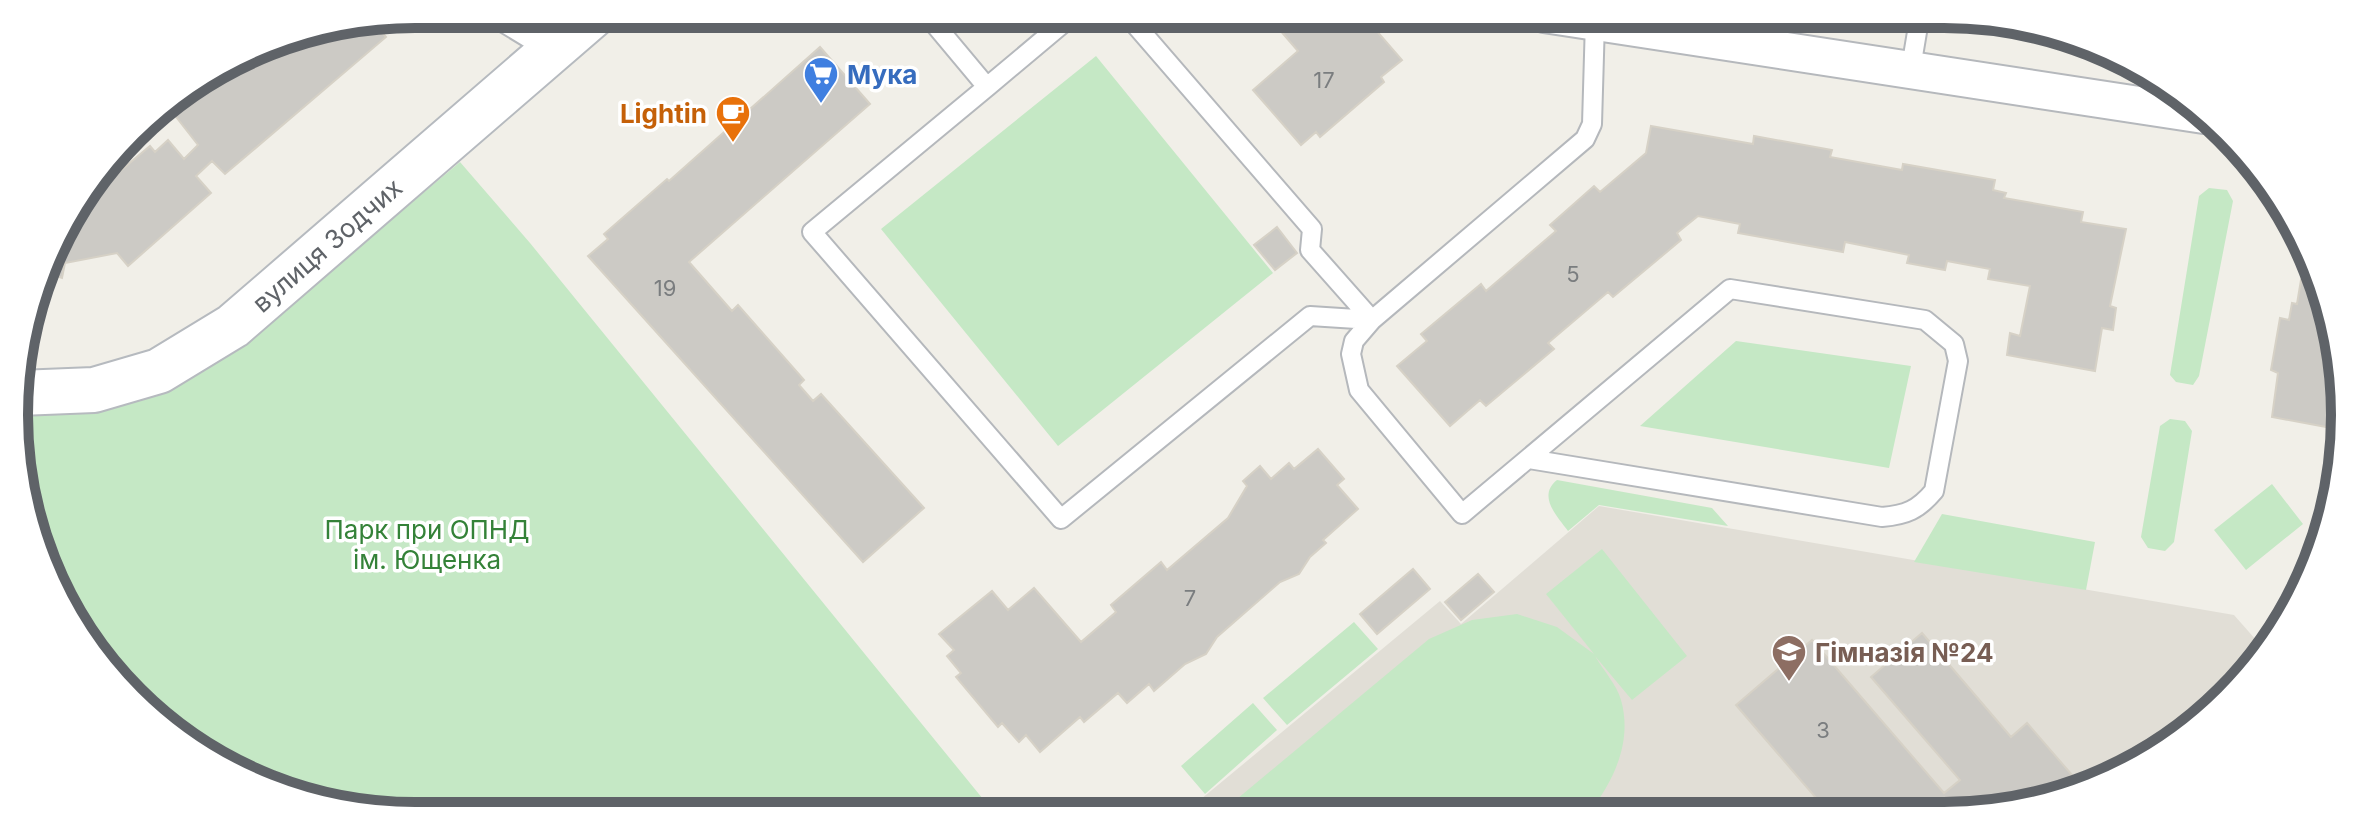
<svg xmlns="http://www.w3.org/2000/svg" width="2359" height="830" font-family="Inter,sans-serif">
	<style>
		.education { fill: #e1ded6 }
		.green { fill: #c5e8c5 }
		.building { fill: #cccac5; stroke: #d6d1c6; stroke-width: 2 }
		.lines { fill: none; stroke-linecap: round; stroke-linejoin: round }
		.service-casing { stroke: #b5b8bc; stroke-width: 22 }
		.minor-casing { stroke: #b5b8bc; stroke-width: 40 }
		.secondary-casing { stroke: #b6babf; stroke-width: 48 }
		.service { stroke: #fff; stroke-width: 18 }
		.minor { stroke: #fff; stroke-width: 36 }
		.secondary { stroke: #fff; stroke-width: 44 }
		.labels { text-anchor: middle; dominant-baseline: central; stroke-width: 7; stroke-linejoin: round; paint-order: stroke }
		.number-label { font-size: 22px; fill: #7a7d7f }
		.shop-label { font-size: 26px; font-weight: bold; fill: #366cbe; stroke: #fff; text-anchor: start }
		.food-label { font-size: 26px; font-weight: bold; fill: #c56008; stroke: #fff; text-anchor: end }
		.street-label { font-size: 26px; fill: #5f6368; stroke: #fff }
		.park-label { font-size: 26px; fill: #348238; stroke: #fff }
		.education-label { font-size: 26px; font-weight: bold; fill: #785e54; stroke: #fff; text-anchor: start }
		.rim { fill: none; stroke: #5f6368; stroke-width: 10 }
	</style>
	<rect width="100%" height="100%" fill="#f1efe8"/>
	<path class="education" d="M1599,506l635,109 30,34 -55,67 -88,59 -124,38 -814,1 257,-213 21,23z"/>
	<path class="green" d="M1096,56l177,217 -215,173 -177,-217z
		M460,162l70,81 466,572 -581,1 -103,-14 -120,-54 -110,-110 -54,-120 -7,-101 148,-25 78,-51z
		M2209,188l18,2 6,11 -34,175 -6,9 -17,-3 -6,-7 29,-179z
		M1736,341l175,25 -22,102 -249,-42z
		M2170,419l15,2 7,10 -18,111 -9,9 -17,-3 -7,-11 19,-111z
		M1557,480l155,28 16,18 -129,-21 -31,26c-11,-15 -31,-35 -11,-51z
		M2272,484l31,40 -57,46 -32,-40z
		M1942,514l153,28 -9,48 -172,-28z
		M1602,549l85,107 -55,44 -37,-44c8,14 22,29 26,44 12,42 -8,82 -32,113l-370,1 210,-175 43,-19 45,-6 40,13 37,27 -48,-60z
		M1354,622l24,27 -91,76 -24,-27z
		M1253,703l24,27 -72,64 -24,-28z"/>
	<path class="building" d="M1266,14h96l40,46 -21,17 3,5 -64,55 -4,-5 -15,13 -48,-55 45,-39z
		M373,22l13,15 -161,137 -13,-13 -16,15 15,17 -83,73 -11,-13 -52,10 -3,15 -17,-6 11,-35 25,-33 69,-58 5,6 13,-12 16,19 14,-14 -25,-32 59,-50 30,-19z
		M820,47l50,57 -181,158 43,49 6,-6 66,75 -5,5 14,16 8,-7 103,114 -61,54 -275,-306 20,-17 -4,-5 63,-55 2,2z
		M1651,126l102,18 1,-8 78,14 -2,7 72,13 1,-6 92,16 -2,10 13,3 -2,5 79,14 -2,10 45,7 -16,77 6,2 -3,22 -11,-2 -7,43 -88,-16 3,-22 10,3 10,-50 -42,-7 2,-10 -43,-8 -2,9 -38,-7 2,-8 -64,-13 -2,10 -105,-19 2,-9 -42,-8 -21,17 4,7 -68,57 -5,-5 -60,51 6,6 -68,57 -6,-6 -30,26 -53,-60 30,-25 -6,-7 60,-50 5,7 70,-60 -6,-6 44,-39 6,6 46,-39z
		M1277,227l20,26 -22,17 -21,-25z
		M2301,280l13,2 28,80 -5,67 -65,-12 6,-44 -7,-3 9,-52 9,2 3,-17 5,1z
		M1318,449l26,30 -7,6 21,24 -35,31 3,3 -16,14 -11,17 -19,8 -63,55 -11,17 -21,10 -31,27 -5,-7 -22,19 -9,-10 -34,29 -4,-5 -40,35 -14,-17 -7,7 -17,-19 -4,4 -42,-50 5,-4 -14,-17 7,-6 -15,-16 53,-43 16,19 26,-22 47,54 35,-30 -5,-7 50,-43 6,8 61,-52 19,-32 -4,-5 17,-15 11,13 18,-16 5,6z
		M1413,569l17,20 -53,45 -17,-20z
		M1478,574l16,18 -33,28 -16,-18z
		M1922,633l89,104 16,-14 45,52 -2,1 12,11 -85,26h-168l-93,-108 76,-65 132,153 16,-13 -89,-103z"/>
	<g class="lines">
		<defs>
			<path id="service" d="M489,14l61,37
				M926,14l61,73 87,-73
				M1126,14l186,215 -2,21 62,70
				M1911,68l9,-54
				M987,87l-175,145 249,287 249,-203 62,4
				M1529,459l353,58c24,-2 36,-7 52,-26l24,-130 -4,-17 -29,-24 -195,-31 -268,225 -103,-124 -8,-36 3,-13 18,-21 213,-181 7,-15 3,-103"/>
			<path id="minor" d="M1544,14l660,101"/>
			<path id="secondary" d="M19,393l75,-3 65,-19 74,-45 361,-312"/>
		</defs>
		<use href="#service" class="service-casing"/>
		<use href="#minor" class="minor-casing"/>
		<use href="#secondary" class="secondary-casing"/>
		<use href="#service" class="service"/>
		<use href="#minor" class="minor"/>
		<use href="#secondary" class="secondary"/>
	</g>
	<defs>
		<symbol id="supermarket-pin" viewBox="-11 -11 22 30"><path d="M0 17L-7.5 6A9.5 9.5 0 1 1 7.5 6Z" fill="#3f7fe0" stroke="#fff"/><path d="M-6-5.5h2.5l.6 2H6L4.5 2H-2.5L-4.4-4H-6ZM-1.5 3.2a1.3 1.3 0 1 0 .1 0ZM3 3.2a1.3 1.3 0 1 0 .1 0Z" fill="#fff"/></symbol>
		<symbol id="cafe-pin" viewBox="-11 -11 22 30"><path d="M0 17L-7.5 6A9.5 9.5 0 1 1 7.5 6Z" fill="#e8710a" stroke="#fff"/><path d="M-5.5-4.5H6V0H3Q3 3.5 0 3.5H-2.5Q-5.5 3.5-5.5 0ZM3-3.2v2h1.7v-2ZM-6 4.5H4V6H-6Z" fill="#fff"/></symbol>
		<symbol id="school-pin" viewBox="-11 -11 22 30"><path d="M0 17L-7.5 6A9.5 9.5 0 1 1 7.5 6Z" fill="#8d6e63" stroke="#fff"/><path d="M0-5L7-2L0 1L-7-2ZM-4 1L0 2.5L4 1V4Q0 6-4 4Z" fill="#fff"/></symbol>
	</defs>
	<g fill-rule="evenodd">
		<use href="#supermarket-pin" x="801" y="54" width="40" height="54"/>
		<use href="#cafe-pin" x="713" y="93" width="40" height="54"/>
		<use href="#school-pin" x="1769" y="632" width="40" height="54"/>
	</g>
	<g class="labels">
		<g class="number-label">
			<text x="1324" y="80">17</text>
			<text x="1573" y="274">5</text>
			<text x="665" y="288">19</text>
			<text x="1190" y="598">7</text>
			<text x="1823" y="730">3</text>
		</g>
		<g class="shop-label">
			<text x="847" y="74">Мука</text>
		</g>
		<g class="food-label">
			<text x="707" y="113">Lightin</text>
		</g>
		<g class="street-label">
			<text transform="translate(327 245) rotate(-41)">вулиця Зодчих</text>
		</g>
		<g class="park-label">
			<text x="427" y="529">Парк при ОПНД<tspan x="427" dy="30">ім. Ющенка</tspan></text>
		</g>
		<g class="education-label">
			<text x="1815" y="652">Гімназія №24</text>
		</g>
	</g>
	<path d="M0 0H2359V830H0ZM415 28H1944A387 387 0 0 1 2331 415V415A387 387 0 0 1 1944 802H415A387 387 0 0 1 28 415V415A387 387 0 0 1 415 28Z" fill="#fff" fill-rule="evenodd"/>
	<path class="rim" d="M415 28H1944A387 387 0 0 1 2331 415V415A387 387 0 0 1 1944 802H415A387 387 0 0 1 28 415V415A387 387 0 0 1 415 28Z"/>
</svg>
